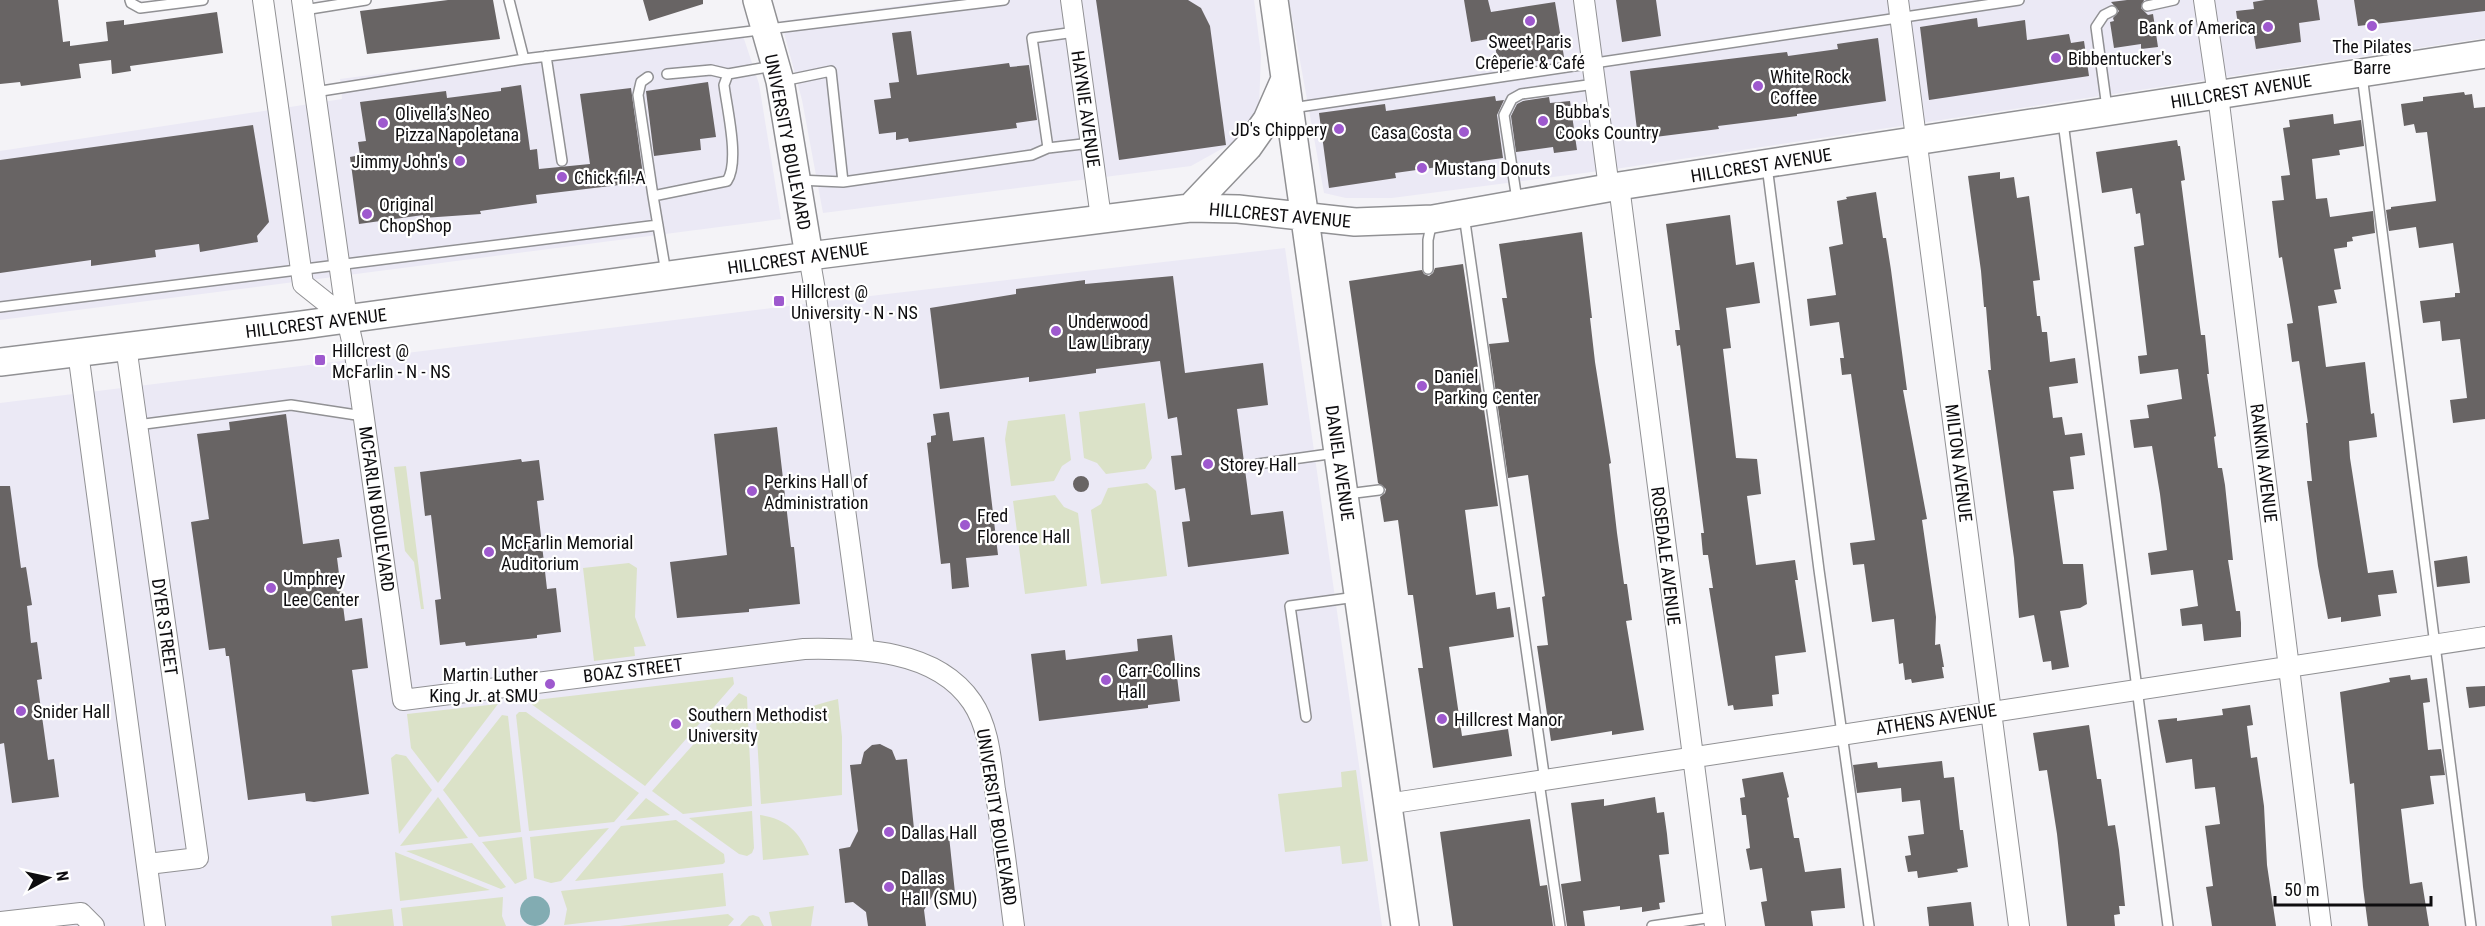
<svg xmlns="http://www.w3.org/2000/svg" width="2485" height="926" font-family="'Roboto Condensed',sans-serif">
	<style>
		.built { fill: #ebe9f5 }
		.green { fill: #dbe2c8 }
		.water { fill: #82acb2 }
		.building { fill: #686464 }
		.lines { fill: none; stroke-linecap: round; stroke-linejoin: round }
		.lane-casing { stroke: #919194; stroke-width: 12 }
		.street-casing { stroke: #919194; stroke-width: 22 }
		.secondary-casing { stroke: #919194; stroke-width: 30 }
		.lane { stroke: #fff; stroke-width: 9 }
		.street { stroke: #fff; stroke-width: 20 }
		.secondary { stroke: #fff; stroke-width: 27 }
		.poi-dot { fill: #9e59ce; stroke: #fff; stroke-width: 2 }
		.labels { text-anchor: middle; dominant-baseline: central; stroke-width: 4.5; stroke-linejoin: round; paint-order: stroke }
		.poi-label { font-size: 18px; fill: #0e0d0f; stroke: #fff; text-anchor: start }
		.street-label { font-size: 18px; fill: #0e0d0f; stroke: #fff }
	</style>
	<rect width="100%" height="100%" fill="#f4f3f7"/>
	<path class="built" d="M945,0h309l7,55 -2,52 -16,30 -52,29 -368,47 -21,-113 -21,-79z
		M1289,0h1196v38l-870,131 -223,29h-46l-22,-5z
		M740,27l19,57 22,135 -781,101v-169l342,-52 -2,-20z
		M1285,248l97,678h-1382v-523l887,-109z"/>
	<path class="green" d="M1145,403l7,55 -7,11 -39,5 -9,-11 -13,-5 -5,-46z
		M1065,414l6,46 -9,6 -8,15 -43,5 -6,-47 3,-18z
		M406,466l18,143h-3l-7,-47 -9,-11 -11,-84z
		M1147,483l9,8 11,85 -66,8 -10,-74 10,-6 7,-16z
		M1055,495l9,12 14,6 9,73 -62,8 -12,-93z
		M629,563l8,5 -2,49 11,29 -12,1 1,9 -41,5 -11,-93z
		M733,677l1,7 -89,102 -118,-85z
		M739,693l8,4 5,109 -69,8 -31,-23z
		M838,699l4,38v58l-81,9 -5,-84c28,-1 54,-15 82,-21z
		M498,704l-60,79 -27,-35 -4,-34z
		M519,712h7l113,81 -25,29 -85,9 -13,-116z
		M502,715l6,1 13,116 -42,5 -36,-47z
		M396,754l10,2 26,34 -33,44 -8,-76z
		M1356,770l12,91 -26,3 -2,-18 -55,6 -7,-58 64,-7 -1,-15z
		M438,797l30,41 -68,8z
		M646,798l24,17 -44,5z
		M752,811l2,37 -2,5 -5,3 -8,-2 -50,-36z
		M760,815c26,4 39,16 49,40l-46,5z
		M676,820l48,34 1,8 -2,2 -148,17 46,-55z
		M609,828l-48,53 -10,2 -17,-5 -4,-41z
		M522,837l5,42 -12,5 -33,-42z
		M472,843l34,44 -5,2 -95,-38z
		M395,852l95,38 -90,11z
		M723,873l3,33 -162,19 3,-16 -6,-18z
		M503,897l-1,19 4,10h-103l-2,-18z
		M814,906l-3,20h-39l-3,-14z
		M392,909l2,17h-62l-1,-10z
		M728,914l6,5 -6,7h-108z
		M753,915l6,2 5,9h-24l9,-10z"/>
	<path class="water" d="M520 911a15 15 0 1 1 30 0a15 15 0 1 1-30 0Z"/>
	<path class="building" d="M0,0h58l5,42 7,-1v5l38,-5 -2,-19 18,-2v5l93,-13 6,41 -93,13 1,5 -19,3 -1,-14 -32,4 2,14 -60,8 -1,-4 -20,2z
		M448,0h45l7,39 -133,15 -7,-43z
		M643,0h60v4l-54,17z
		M1096,0h92l13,8 9,18 16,119 -107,15z
		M1464,0h24l3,12 64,-10 9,55 -34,5 -1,-3 -31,5 -4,-26 -23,4z
		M1616,0h40l5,36 -39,6z
		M2127,0h17l-3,8 7,7 5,-1 5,33 -17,2v-5l-27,4 -4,-26 4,-1 -1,-3 6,-7 -8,-9z
		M2265,0h52l3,20 -21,3 2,19 -45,7 -3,-19 -14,2 -3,-21 18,-2 -1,-7z
		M2354,0h131v11l-127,15z
		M1977,18l1,9 47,-7 2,20 42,-6 2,9 13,-2 5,35 -160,24 -9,-73z
		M911,31l6,44 92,-12 1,4 19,-2 8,55 -21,3 1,5 -108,14 -1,-4 -12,2v-8l-17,2 -5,-34 17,-2 -2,-15 10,-1 -7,-49z
		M1878,38l8,63 -89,13v2l-79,10 1,3 -72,9 -10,-8 -7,-59 157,-19 1,4 50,-7 -1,-5z
		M708,82l8,55 -16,2 1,11 -47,6 -8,-65z
		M521,85l9,65 7,-1 2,20 51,-5 -10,-70 51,-6 13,94 -108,13 1,8 -57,8 1,3 -58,4v-3l-64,9 -9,-67 10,-2 -2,-13 8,-1 -6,-39 86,-11 1,7 54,-7v-3z
		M2464,92l1,3 7,-1 2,14 11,-1v312l-32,4 -3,-23 17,-2 -7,-59 -18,2 -2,-20 -17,2 -3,-22 35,-4v-4h5l-7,-50 -34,5 -3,-21 -27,4 -3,-21 5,-1v-2l45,-6 -9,-69 -11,1 -2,-9 -10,2 -3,-22 22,-3v-4z
		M1495,96l1,5 8,-1 -7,15 6,43 -108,15 1,5 -67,10 -10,-75 66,-9 1,7z
		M1549,97l1,6 20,-2 7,49 -23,3 -1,-6 -37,5 -5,-36 6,-12 6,-3z
		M2333,114l1,10 27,-4 3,26 -25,4 1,5 -28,4 4,40 11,-1 3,19 43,-6 2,22 -23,4 1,4 -6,1v5l-13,2 7,40 -7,1 3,13 -19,3 8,61 39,-5 6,52 3,-1 3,24 -28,4 1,17 18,115 25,-3 4,23 -19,2 3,21 -40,6v-5l-13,2 -10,-53 -11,-85h5l-6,-58h2l-9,-62 -7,1 -5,-38 6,-1 -11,-66 -3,1 -7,-57 12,-1 -3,-24 9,-1 -7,-47 7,-1 -1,-7z
		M253,125l16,97 -12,14 1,6 -58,10 -1,-8 -44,6 1,7 -65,9v-6l-91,13v-113z
		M2177,140l1,6h2l5,34 -4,1 20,154h4l4,39h-2l9,62 -2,1 4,31h4l3,17 8,75h-5l8,51h4l1,12v14l-37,4 -2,-17 -20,2 -2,-17 18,-3 -5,-36 -42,5 -3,-22 19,-3 -7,-56 -8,-48 -18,2 -4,-28 19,-2 -2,-13 35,-6 -4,-30 -38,5 -2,-18 9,-1 -13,-108 10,-2 -4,-32 -4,1 -4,-26 -30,5 -6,-41z
		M2000,172v7l14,-2 3,21 12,-2 11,84 -7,1 4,35h3l2,16h5l3,30 25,-4 3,25 -29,4 4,31 9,-1 3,18 17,-2 3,22 -15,2 4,32 -21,2 10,73h20l4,40 -7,4 -20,3 9,56 -17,3 -1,-9 -8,1 -9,-47 -15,3 -5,-60 -26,-188h3l-5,-63h-2l-3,-36 -13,-95z
		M1876,192l7,46h3l5,32 16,120h-4l24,129 -5,1 14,97 -1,28 5,-1 4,23h-2l2,11 -32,5 -1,-4 -6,1 -2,-17 -4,1 -5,-45 -22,3 -8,-58 -11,1 -3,-22 25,-3 -24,-166 -9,1 -2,-17h4l-5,-36 -29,4 -3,-27 29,-4 -7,-48 14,-3 -6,-43 10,-2 -1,-2z
		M1730,215l6,50 18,-3 6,41 -34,5 5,40 -8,1 13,109 21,1 4,35 -14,2 9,69 39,-5 3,20h-3l11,72 -31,4 4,38 -7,1 1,11 -39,4 -1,-5 -5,1 -19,-118h4l-5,-33h-5l-2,-22h3l-24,-188 -3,1 -2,-16h5l-14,-106z
		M1582,232l10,86h-2l5,44 16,101 -2,1 8,69 7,51h3l5,36 -6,1 18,109 -32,5v-4l-61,10 -14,-95 11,-1 -6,-48 3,-1 -17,-121 -20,3 -19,-134 20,-2 -7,-44h5l-8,-54z
		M1463,264l35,242 -33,4 11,85 19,-3 2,17 13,-2 4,30 -65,10 13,89 46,-7 4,27 -79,12 -15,-100h5l-10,-73h-5l-10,-75 -14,2 -4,-25 5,-4 1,-4 -8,-6 -29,-202 73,-11 2,4 5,2 4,-3 2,-5z
		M1173,276l12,97 78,-10 5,42 -31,4 14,106 32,-4 6,43 -101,13 -6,-45 8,-1 -5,-33 -10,2 -4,-34 11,-1 -5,-38 -9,2 -8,-58 -64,8v4l-67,9v-5l-89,12 -10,-81 86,-14v-5l69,-9v4z
		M949,412l4,29 31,-4 14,118 -32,3 3,29 -17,2 -2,-26 -9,1 -14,-121 4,-1v-6l5,-1 -3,-21z
		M286,414l17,130 36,-5 3,18 -5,1 8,63 17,-3 6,50 -16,2 17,124 -55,8 -8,-1 -1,-8 -57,7 -19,-144h-3l-1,-8 -16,2 -18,-128 18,-3 -12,-85 33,-4 -1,-8z
		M777,427l14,120h3l6,57 -51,5v3l-72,6 -7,-56 57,-7 -13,-121z
		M521,459l1,3 17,-2 5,40 -7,1 10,88 9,-1 5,44 -24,3v3l-71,8 -1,-4 -25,3 -5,-45 6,-1 -10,-84 -6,1 -5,-44z
		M1073 484a8 8 0 1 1 16 0a8 8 0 1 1-16 0Z
		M0,486h10l11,82 5,-1 6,38 -5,1 4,37 6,-1 5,37 -5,1 11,80 6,-1 5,38 -47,6 -8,-60 -4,1z
		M2467,556l3,27 -33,4 -3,-26z
		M1172,635l8,66 -32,4v3l-109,13 -8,-67 34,-4 1,10 72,-9 -1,-12z
		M2410,675l1,5 16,-2 3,24 -7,1 5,47 13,-1 4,26 -15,1 4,28 -33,5 9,75 12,-2 7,44h-61l-5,-39 -9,-104 -4,1 -10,-92 50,-10 -1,-4z
		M2485,686v20l-16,2 -3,-21z
		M2250,705l3,20 -6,1 4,32 6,-1 7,49 3,59 9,61h-64l-6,-39 7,-1 -8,-60 15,-2 -5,-37 -20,2 -3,-30 -26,4 -8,-43 19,-2v3l46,-6 -1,-6z
		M2089,725l8,54h4l7,47 7,-1 4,25 6,56h-6l1,8 -6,1 1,11h-48l-10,-92 -10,-64 -8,1 -6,-38z
		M880,744l12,6 4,10 11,-1 7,70 18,9 17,-2 6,57 -22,2 -9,15 2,16h-58l-2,-14 -13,-10 -8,1 -6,-54 11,-2 8,-16 -8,-66 11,-1 3,-12 8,-7z
		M1942,761l2,17 10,-1 6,53h3l5,37 -11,2 1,3 -40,6 -1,-7 -9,1 -3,-16 6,-1 -3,-19 16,-2 -4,-34 -18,2 -1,-14 -44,5 -4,-28 24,-3 1,6z
		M1783,772l6,25 -2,1 7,40h5l6,34 36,-4 4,40 -34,3 2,15h-48l-4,-24 6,-1 -5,-33 -12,2 -4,-21 4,-1 -4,-33h-4l-2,-17 5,-1 -3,-18z
		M1655,797l2,16 7,-1 3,22 2,20 -10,1 6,47 -6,1 1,6 -18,3v-5l-22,3v-4l-37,5 2,15h-18l-6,-42 20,-3 -10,-78 33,-4v7z
		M1530,819l10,67 7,-1 6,41h-100l-13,-94z
		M1971,902l3,24h-45l-2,-19z"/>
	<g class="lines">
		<defs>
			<path id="lane" d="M130,0l1,3 9,5 63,-8
				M509,0l15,59
				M2147,6l27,-6
				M304,10l62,-10
				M546,56l16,105
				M667,74l44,-4 17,4
				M2362,75l109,851
				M648,77l-7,5 -3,13 15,101
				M783,81l48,-10 12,111 -45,-2
				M315,92l209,-33 480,-59
				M1292,108l727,-108
				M2107,108l-11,-81 8,-12 8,-4
				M2063,122l105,804
				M1048,148l-16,-110 43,-6
				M1767,166l52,404 50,356
				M843,182l189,-27 16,-7 43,-5
				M1517,200l-13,-85 8,-16 9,-5 74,-10
				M1464,215l81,566
				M1428,269v-29l4,-19
				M666,273l-13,-77 74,-15c13,-19 0,-72 -3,-96l4,-11 45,-8
				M0,307l658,-82
				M137,425l154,-20 72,11
				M1258,464l78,-11
				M1347,494l32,-4
				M1306,717l-16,-111 66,-9
				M1539,782l21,144
				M1652,926l61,-9"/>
			<path id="street" d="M263,0l40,284 44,35
				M302,0l45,319 8,35 48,346 401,-51c56,-1 132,0 168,53 17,25 19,58 23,88 8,45 13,91 19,136
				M1071,0l30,218
				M1584,0l25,188
				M1898,0l121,926
				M2204,0l14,95 103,831
				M1619,186l96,740
				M809,256l7,40 48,353
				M126,346l72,512 -50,6
				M78,352l77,574
				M1387,804l1098,-167
				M0,922l81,-9 13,13"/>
			<path id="secondary" d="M757,0l23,81 29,175
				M1274,0l131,926
				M1190,208l58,-61 19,-27 18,-41
				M0,362l302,-37 507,-69 381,-48 48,1 117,13 78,-3 186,-33 866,-132"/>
		</defs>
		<use href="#lane" class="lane-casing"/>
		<use href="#street" class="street-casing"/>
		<use href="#secondary" class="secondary-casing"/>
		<use href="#lane" class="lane"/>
		<use href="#street" class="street"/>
		<use href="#secondary" class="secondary"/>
	</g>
	<g class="poi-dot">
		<circle cx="1530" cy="21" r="6"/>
		<circle cx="2372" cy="26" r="6"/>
		<circle cx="2268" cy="27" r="6"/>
		<circle cx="2056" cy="58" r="6"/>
		<circle cx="1758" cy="86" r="6"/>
		<circle cx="1543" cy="121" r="6"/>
		<circle cx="383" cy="123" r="6"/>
		<circle cx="1339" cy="129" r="6"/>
		<circle cx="1464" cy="132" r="6"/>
		<circle cx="460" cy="161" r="6"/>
		<circle cx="1422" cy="168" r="6"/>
		<circle cx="562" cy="177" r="6"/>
		<circle cx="367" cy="214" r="6"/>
		<rect x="773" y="295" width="12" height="12" rx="3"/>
		<circle cx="1056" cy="331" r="6"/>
		<rect x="314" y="354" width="12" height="12" rx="3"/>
		<circle cx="1422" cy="386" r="6"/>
		<circle cx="1208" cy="464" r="6"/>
		<circle cx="752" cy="491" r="6"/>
		<circle cx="965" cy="525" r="6"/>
		<circle cx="489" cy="552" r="6"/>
		<circle cx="271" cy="588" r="6"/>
		<circle cx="1106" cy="680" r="6"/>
		<circle cx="550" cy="684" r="6"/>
		<circle cx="21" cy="711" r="6"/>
		<circle cx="1442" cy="719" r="6"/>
		<circle cx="676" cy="724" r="6"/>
		<circle cx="889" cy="832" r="6"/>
		<circle cx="889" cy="887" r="6"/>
	</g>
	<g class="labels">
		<g class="poi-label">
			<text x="2256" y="27" text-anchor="end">Bank of America</text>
			<text x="1530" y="41" text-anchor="middle">Sweet Paris<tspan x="1530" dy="21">Crêperie &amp; Café</tspan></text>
			<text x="2372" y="46" text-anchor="middle">The Pilates<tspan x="2372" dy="21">Barre</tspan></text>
			<text x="2068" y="58">Bibbentucker's</text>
			<text x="1770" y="76">White Rock<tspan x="1770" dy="21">Coffee</tspan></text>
			<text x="1555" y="111">Bubba's<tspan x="1555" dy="21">Cooks Country</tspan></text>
			<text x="395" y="113">Olivella’s Neo<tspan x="395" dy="21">Pizza Napoletana</tspan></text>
			<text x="1327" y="129" text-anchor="end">JD's Chippery</text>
			<text x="1452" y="132" text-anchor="end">Casa Costa</text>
			<text x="448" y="161" text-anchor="end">Jimmy John's</text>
			<text x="1434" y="168">Mustang Donuts</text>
			<text x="574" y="177">Chick-fil-A</text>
			<text x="379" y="204">Original<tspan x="379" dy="21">ChopShop</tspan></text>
			<text x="791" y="291">Hillcrest @<tspan x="791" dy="21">University - N - NS</tspan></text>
			<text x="1068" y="321">Underwood<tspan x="1068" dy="21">Law Library</tspan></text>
			<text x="332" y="350">Hillcrest @<tspan x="332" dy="21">McFarlin - N - NS</tspan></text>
			<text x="1434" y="376">Daniel<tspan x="1434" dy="21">Parking Center</tspan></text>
			<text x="1220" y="464">Storey Hall</text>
			<text x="764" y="481">Perkins Hall of<tspan x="764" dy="21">Administration</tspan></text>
			<text x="977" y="515">Fred<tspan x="977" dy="21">Florence Hall</tspan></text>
			<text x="501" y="542">McFarlin Memorial<tspan x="501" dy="21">Auditorium</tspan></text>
			<text x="283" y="578">Umphrey<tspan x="283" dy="21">Lee Center</tspan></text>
			<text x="1118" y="670">Carr-Collins<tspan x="1118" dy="21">Hall</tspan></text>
			<text x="538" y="674" text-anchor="end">Martin Luther<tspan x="538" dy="21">King Jr. at SMU</tspan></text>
			<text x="33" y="711">Snider Hall</text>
			<text x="688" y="714">Southern Methodist<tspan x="688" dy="21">University</tspan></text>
			<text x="1454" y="719">Hillcrest Manor</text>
			<text x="901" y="832">Dallas Hall</text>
			<text x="901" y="877">Dallas<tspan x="901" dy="21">Hall (SMU)</tspan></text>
		</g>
		<g class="street-label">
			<text transform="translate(2241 91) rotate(-9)">HILLCREST AVENUE</text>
			<text transform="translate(1086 109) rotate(82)">HAYNIE AVENUE</text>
			<text transform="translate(788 142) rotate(79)">UNIVERSITY BOULEVARD</text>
			<text transform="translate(1761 165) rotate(-9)">HILLCREST AVENUE</text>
			<text transform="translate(1280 215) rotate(5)">HILLCREST AVENUE</text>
			<text transform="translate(798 258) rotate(-8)">HILLCREST AVENUE</text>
			<text transform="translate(316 323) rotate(-7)">HILLCREST AVENUE</text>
			<text transform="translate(1340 463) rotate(82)">DANIEL AVENUE</text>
			<text transform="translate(1959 463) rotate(83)">MILTON AVENUE</text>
			<text transform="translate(2264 463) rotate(83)">RANKIN AVENUE</text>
			<text transform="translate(377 509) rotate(82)">MCFARLIN BOULEVARD</text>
			<text transform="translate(1666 556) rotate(83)">ROSEDALE AVENUE</text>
			<text transform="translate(165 627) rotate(82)">DYER STREET</text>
			<text transform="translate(633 670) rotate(-7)">BOAZ STREET</text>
			<text transform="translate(1936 719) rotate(-9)">ATHENS AVENUE</text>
			<text transform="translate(997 817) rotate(81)">UNIVERSITY BOULEVARD</text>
		</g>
	</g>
	<g transform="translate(48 878) rotate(82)" stroke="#ffffff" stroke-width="4.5" paint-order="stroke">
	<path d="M0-4.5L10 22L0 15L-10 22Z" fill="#0e0d0f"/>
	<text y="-9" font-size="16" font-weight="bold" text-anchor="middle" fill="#0e0d0f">N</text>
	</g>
	<path d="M2275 896v9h156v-9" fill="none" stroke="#0e0d0f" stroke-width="3"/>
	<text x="2284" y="896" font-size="18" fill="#0e0d0f" stroke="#ffffff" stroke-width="4.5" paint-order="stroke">50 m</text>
</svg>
